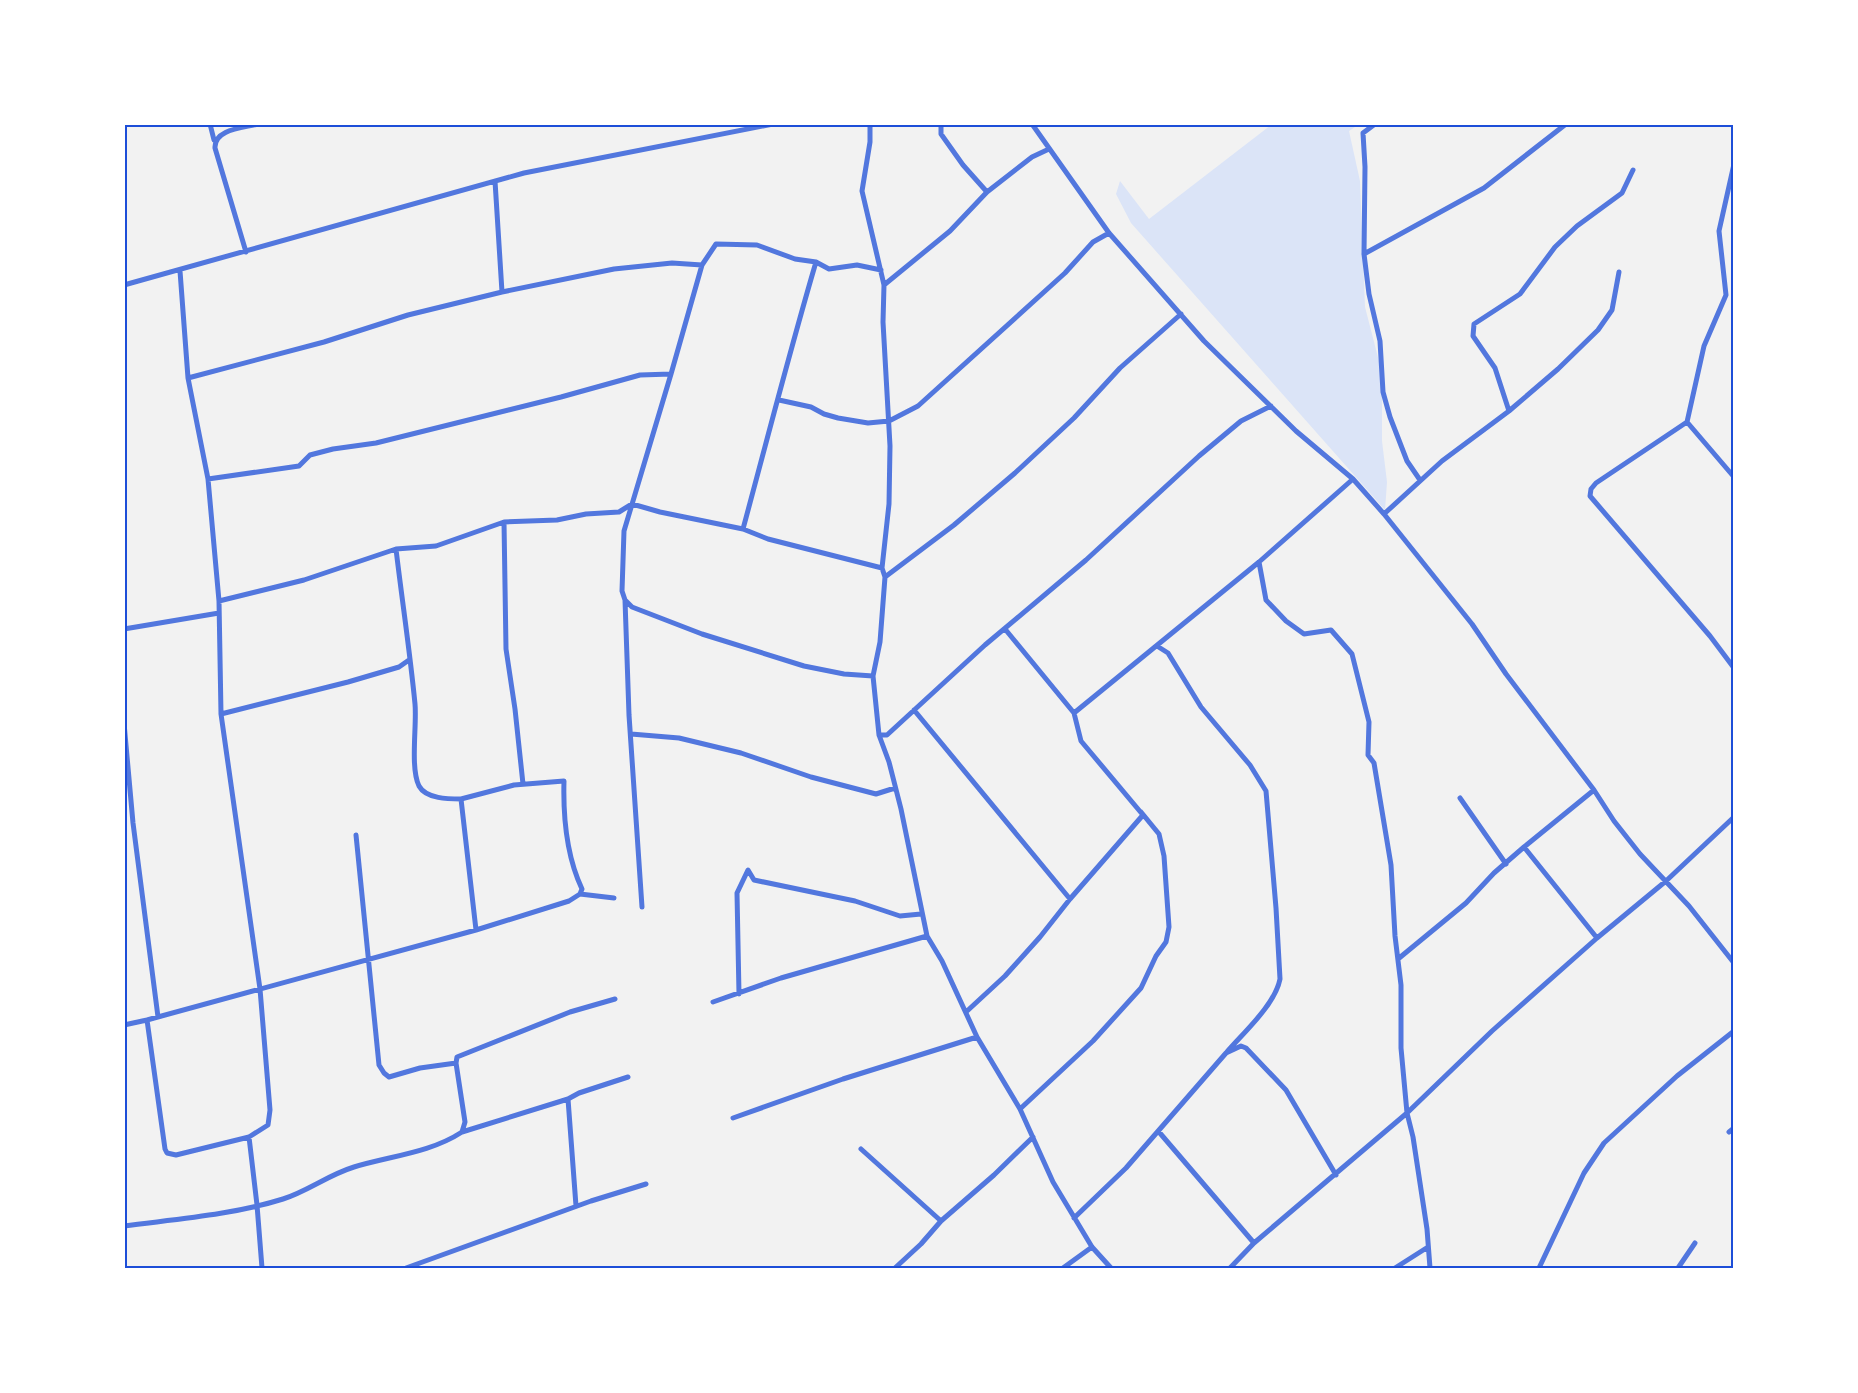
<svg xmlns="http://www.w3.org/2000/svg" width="1858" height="1393" font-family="Quicksand,sans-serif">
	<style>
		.green { fill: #dbe4f7 }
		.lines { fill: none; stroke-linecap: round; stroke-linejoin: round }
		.minor { stroke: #5277de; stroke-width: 5 }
		.neatline { fill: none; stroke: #1d4ed8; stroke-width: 2 }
	</style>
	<rect width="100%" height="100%" fill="#f2f2f2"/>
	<path class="green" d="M1271,125h87l-9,6 11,50 5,126 17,66v68l5,41 -2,28 -254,-287 -15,-29 4,-13 29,38z"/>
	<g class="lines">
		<path class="minor" d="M210,124l4,16
			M870,124v18l-8,49 22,94 -1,37 7,124 -1,58 -7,64 3,9 -5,65 -7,34 6,59 10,27 12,47 26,127 15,25 35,76 43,72 33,73 39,65 19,21
			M941,124v10l22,31 24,27
			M1032,124l77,109 95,108 92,90 57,48 31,35 88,110 34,50 88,116 20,31 26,33 49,52 45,57
			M1375,124l-12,9 2,34 -1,87 5,40 11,47 3,51 7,25 17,44 13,19
			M1734,164l-15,67 7,64 -22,51 -17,76 -91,61 -5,6 -1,7 120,140 24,32
			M495,181l7,111
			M246,252l-31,-104c-1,-19 28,-20 43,-24
			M1364,254l120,-66 82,-64
			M702,265l-31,109 -47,157 -2,60 3,9 7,7 70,27 102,32 40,8 29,2
			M124,285l400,-112 249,-49
			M884,285l66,-54 37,-39 45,-35 17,-8
			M188,378l136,-36 84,-27 94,-23 112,-23 58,-6 30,2 14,-21 41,1 38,14 21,3 13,7 28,-4 24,5
			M779,400l32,7 13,7 14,4 30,5 21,-2 29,-15 147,-133 28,-31 16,-9
			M1509,411l-14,-43 -22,-32 1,-12 46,-30 35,-47 22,-21 45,-33 11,-23
			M1687,422l47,55
			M208,479l91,-13 11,-11 23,-6 43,-6 185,-46 79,-22 31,-1
			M1384,514l58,-53 67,-50 49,-42 40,-39 14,-20 7,-38
			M504,522l2,127 9,60 8,75
			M743,529c24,-89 47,-179 73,-267
			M396,549c6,51 14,103 19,155 2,21 -5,64 4,82 7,13 30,13 42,13
			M1259,562l7,38 20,21 18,13 27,-4 21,24 17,68 -1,33 6,8 17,102 4,71 6,49v63l6,65 6,24 14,92 3,39
			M885,577l69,-52 61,-52 59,-55 46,-50 61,-54
			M625,600l4,115 13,192
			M219,601l85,-21 92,-31 40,-3 68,-24 53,-2 29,-6 33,-2 13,-8 28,8 83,17 25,10 114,29
			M124,629l95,-16
			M1157,646l11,7 33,54 49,58 16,26 10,117 4,71c-5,26 -37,54 -54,74
			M914,710l156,189
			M1074,713l185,-151 94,-83
			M221,714l127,-32 51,-15 10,-7
			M124,723l9,100 25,194
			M631,734l48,4 62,15 70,24 65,17 19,-6
			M879,735h8l98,-90 101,-85 113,-104 42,-35 30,-15
			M1460,798l46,66
			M356,835l23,230 5,8 5,4 31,-9 36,-5
			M1524,847l73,91
			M580,894l34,4
			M1398,959l68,-56 28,-30 30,-26 70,-57
			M739,994l-2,-101 11,-23 6,10 101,21 45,15 21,-2
			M713,1002l68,-24 146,-42
			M966,1012l39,-36 35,-39 30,-38 73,-84 -62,-74 -7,-28 -69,-84
			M147,1020l18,129 2,4 9,2 73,-18 19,-12 2,-15 -10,-121 -39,-275 -2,-113 -11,-122 -20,-101 -8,-107
			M124,1025l23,-5 329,-90 93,-29 11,-7 2,-5c-16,-34 -19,-72 -18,-108l-50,4 -53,14 15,131
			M1020,1109l73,-68 48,-53 15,-32 10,-14 3,-15 -5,-71 -5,-22 -18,-22
			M733,1118l110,-39 134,-42
			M462,1132l106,-33
			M1159,1132l95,111
			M1729,1132l5,-4
			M249,1137l8,68 5,63
			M861,1149l80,72
			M576,1206l-8,-107 11,-6 49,-16
			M1074,1218l52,-50 100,-115 15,-7 5,2 40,42 50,85
			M124,1226c53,-7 108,-11 159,-27 25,-8 45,-24 71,-32 36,-11 76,-14 108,-35l3,-10 -9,-59 1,-6 113,-45 45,-13
			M406,1268l185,-67 55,-17
			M895,1268l26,-24 20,-23 53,-46 39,-38
			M1063,1268l29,-21
			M1230,1268l24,-25 153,-130 85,-82 105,-93 69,-57 68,-64
			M1395,1268l33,-21
			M1539,1268l45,-95 20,-30 73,-67 57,-45
			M1678,1268l17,-25"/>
	</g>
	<rect width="1858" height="1393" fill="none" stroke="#ffffff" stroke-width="252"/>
	<rect x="126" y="126" width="1606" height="1141" class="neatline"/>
</svg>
